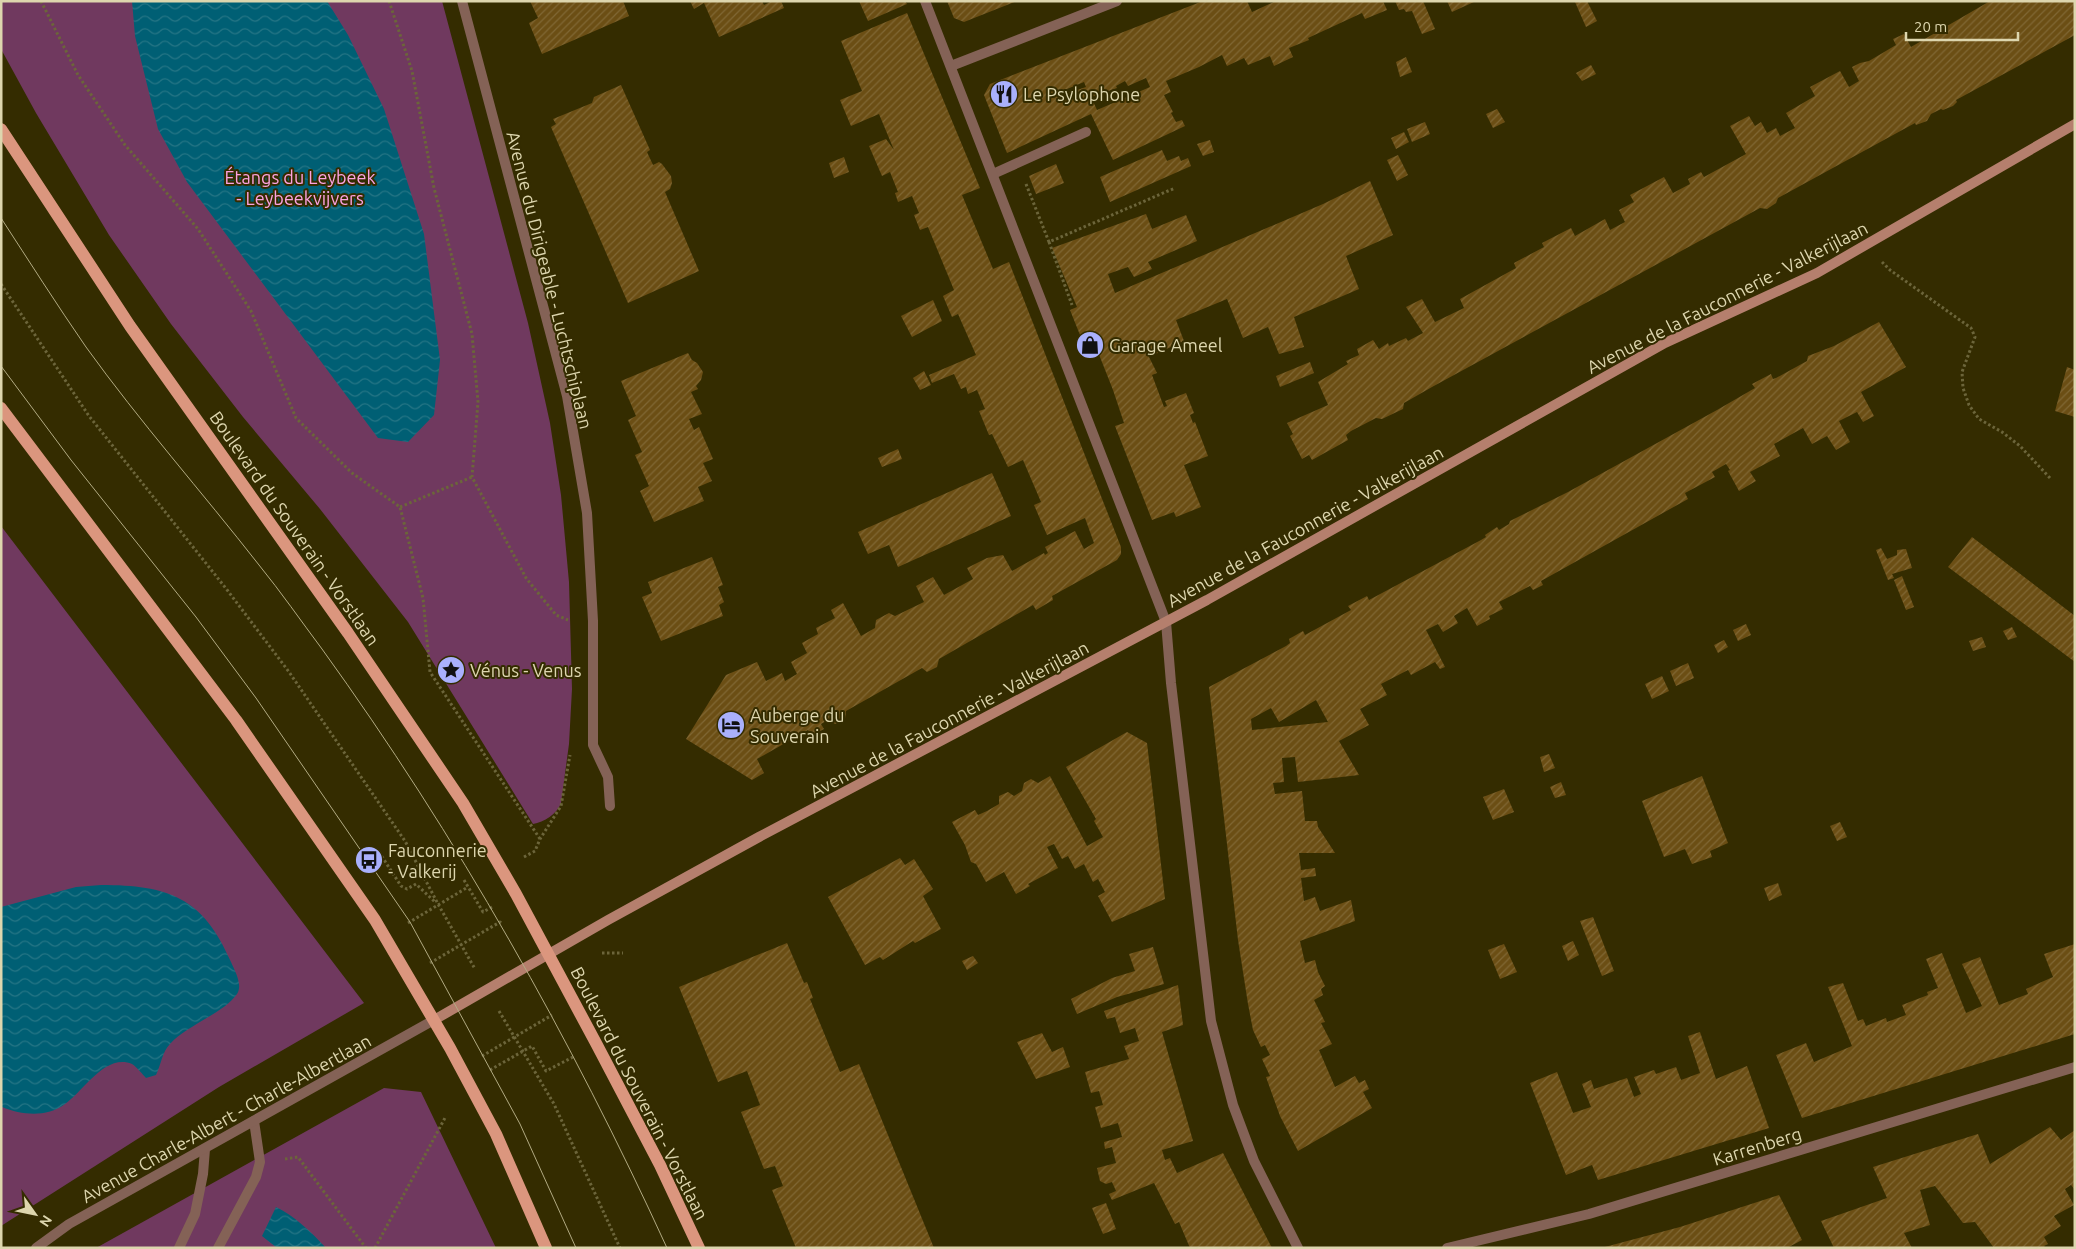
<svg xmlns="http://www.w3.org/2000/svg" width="2076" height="1249" font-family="Ubuntu,sans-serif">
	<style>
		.green { fill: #70395f }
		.water { fill: url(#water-waves) }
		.building { fill: url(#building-hatch); fill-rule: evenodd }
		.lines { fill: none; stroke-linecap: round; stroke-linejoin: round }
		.path { stroke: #6c653a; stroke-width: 3; stroke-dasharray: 2.5 2.5; stroke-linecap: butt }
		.lane { stroke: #846256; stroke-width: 10 }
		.street { stroke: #846256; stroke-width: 10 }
		.secondary { stroke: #b57f6d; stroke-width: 10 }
		.primary { stroke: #db967e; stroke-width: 12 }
		.tram { stroke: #b2ab82; stroke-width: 1 }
		.labels { text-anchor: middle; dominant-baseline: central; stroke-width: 4; stroke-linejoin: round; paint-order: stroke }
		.poi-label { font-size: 18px; fill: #ddd6ae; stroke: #342c00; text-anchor: start }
		.park-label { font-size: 18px; fill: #fda2e0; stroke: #342c00 }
		.street-label { font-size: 18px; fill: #ddd6ae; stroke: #342c00 }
	</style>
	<defs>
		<pattern id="water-waves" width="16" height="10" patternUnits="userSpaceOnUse" patternTransform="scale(1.25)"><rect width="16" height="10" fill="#005f74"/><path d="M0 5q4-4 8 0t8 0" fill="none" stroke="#257585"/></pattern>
		<pattern id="building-hatch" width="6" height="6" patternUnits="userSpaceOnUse" patternTransform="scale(1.25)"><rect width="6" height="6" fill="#6b4e14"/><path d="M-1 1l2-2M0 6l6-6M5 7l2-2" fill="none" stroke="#806734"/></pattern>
	</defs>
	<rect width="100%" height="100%" fill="#342c00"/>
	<path class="green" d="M1,1h441l86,322 22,100 11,72 8,87 3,107 -3,55 -8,59c-4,11 -17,19 -28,21l-125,-202 -88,-113 -77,-92 -72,-93 -62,-89 -73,-122 -35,-64z
		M1,526l363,477 -145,84 -218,139z
		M384,1088l37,4 75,156h-400z"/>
	<path class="water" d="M132,1h195l21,34 36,74 40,125 16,126 -6,55 -26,27 -30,-4 -191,-256 -29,-53 -23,-93z
		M101,885c67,0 102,12 130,77 4,9 12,23 6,32 -13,19 -50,31 -67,50 -8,8 -9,21 -14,31l-10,3c-4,-4 -9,-11 -14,-14 -27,-11 -49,28 -67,40 -19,14 -43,11 -63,3l-1,-200 75,-20z
		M276,1207c19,9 35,25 50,41h-49l-15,-12z"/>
	<path class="building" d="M530,1h93l6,15 -87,38 -13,-31 9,-5z
		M690,1h72l2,4 8,-4h9l3,7 -65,29 -15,-34 -10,6z
		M859,1h46l2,3 -39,17z
		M947,1h70l-53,21 -10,-4z
		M1203,1h44l5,11 24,-11h107l4,9 -22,9 -3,-6 -54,25 1,2 -20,8 4,9 -19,9 -4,-10 -22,9 -4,-7 -17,8 -5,-11 -23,12 -33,14 5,11 -7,3 9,17 -2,1 5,9 6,-2 3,6 -72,34 -22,-46 -84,39 -23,-58 6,-11zM1146,78l4,9 -53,23 -6,-13 26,-9 -1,-2 9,-5 3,5zM1084,82l2,5 -18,6 -1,-4z
		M1395,1h28l12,28 -13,5 -10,-23 -6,1 -2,-3 -5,1z
		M1447,1h29l-24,11z
		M1577,1h10l10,20 -11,6 -11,-25z
		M1990,1h85v34l-119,65 1,2 -4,4 -10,4 -2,-1 -10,5 -4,7 -11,4 -1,-2 -137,75 -2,5 -9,6 -7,-1 -328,179 -28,16 -1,6 -21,10 -6,-1 -25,13 -5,4 2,5 -36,20 -3,-5 -7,4 -12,-23 3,-2 -6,-11 41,-18 -10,-23 30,-18 -2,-3 13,-6 -2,-6 16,-9 6,9 9,-6 1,3 17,-8 2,3 15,-8 -17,-26 16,-8 13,23 29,-14 -4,-9 56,-31 -2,-5 30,-16 -2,-4 29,-15 4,8 30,-17 5,11 15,-8 -6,-12 15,-8 -4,-7 34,-18 9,16 17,-9 -2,-5 13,-7 3,5 42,-23 -16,-28 19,-10 6,10 6,-4 6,11 9,-5 4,8 15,-8 -9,-15 29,-17 -5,-9 30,-16 9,16 10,-6 -7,-14 8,-4 9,-2 27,-16 -3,-6 11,-5 7,13z
		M907,13l73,175 -18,7 31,74 16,-7 112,285v7l-4,6 -65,36 1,4 -17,10 -3,-5 -94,54 -2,8 -10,5 -5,-4 -76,43 -1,8 -10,5 -7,-4 -7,4 3,5 -13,7 -3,-6 -51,29 7,14 -12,7 -66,-41 40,-64 31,-13 9,19 16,-8 3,8 12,-7 -6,-12 16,-9 -5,-10 16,-9 -2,-6 19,-10 -4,-8 12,-7 18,33 14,-8 1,-8 13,-7 6,3 29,-14 -8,-16 17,-9 11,18 29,-16 -6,-11 20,-10 16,-3 9,16 32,-18 1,2 3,-2 -3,-6 30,-16 9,18 10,-6 -9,-25 -38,17 -13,-30 7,-3 -18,-42 -15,7 -16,-33 -3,1 -10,-24 6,-2 -8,-19 -9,4 -2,-7 -5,2 -7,-15 -22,9 -3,-8 47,-20 -18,-41 -6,3 -9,-21 11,-6 -26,-63 -8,3 -6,-15 5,-2 -7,-17 -14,6 -3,-9 3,-1 -8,-20 -8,4 -13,-30 17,-7 8,11 -15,-36 -28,12 -11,-26 22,-9 -21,-50z
		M1406,57l6,15 -12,5 -4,-15z
		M1591,65l5,9 -14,7 -6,-8z
		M621,85l29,65 -3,2 6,13 6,-3 3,2 9,12 1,7 -2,6 -5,3 34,79 -71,32 -77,-176 5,-3 -3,-5 39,-16 2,-6z
		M1497,109l8,13 -12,6 -7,-14z
		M1425,122l5,12 -18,8 -5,-13z
		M1404,132l5,10 -13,7 -5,-11z
		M1210,140l4,12 -11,4 -6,-12z
		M1162,150l5,11 12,-5 2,5 7,-3 3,8 -81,36 -10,-25z
		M1398,155l10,20 -11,6 -10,-21z
		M844,157l5,15 -15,6 -5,-15z
		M1056,164l8,19 -28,11 -7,-18z
		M1370,181l23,54 -47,21 13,33 -65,28 10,30 -25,7 -11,-27 -25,11 -16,-39 -51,21 8,21 -35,16 8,16 -5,2 12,32 3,-1 -2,-5 21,-8 8,20 -4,2 3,8 2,-1 13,34 -24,9 17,42 -25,10 -2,-5 -22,8 -37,-94 9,-3 -11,-33 -15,-38 -10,3 -18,-45 7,-3 -25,-59 94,-34 6,15 34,-14 11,26 -49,21 4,7 -18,8 -6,-10 -20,7 7,19 208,-89z
		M933,300l9,21 -30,16 -11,-21z
		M1879,322l27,45 -45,25 13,24 -11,6 -6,-10 -18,9 11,21 -14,8 -9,-14 -15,8 -9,-16 -29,16 6,12 -30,16 6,9 -17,10 -11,-20 2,-1 -4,-6 -14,8 3,5 -30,16 3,6 -147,82 2,4 -10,5 -3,-4 -31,16 4,7 -14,7 1,3 -13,7 -10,-18 -13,8 4,7 -15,9 -5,-8 -12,6 19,37 -5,2 -5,-7 -24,13 -3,-5 -27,14 6,11 -27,14 9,16 -30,16 20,34 -61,7 -3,-25 -13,1 2,24 -11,1 2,11 27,-3 3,30h12l1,6 17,26h-36l2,17 14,-2 1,8 -15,2 3,23 11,-4 5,14 31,-11 4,21 -55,20 5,22 10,-3 3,12 7,14 -4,3 2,6 -9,5 11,22 -4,1 11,21 -13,6 16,37 20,-11 4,7 6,-3 4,9 -6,3 9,16 -74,43 -18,-35 -14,-39 4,-1 -8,-17 8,-4 -5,-10 -4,2 -8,-17 -5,-26 -10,-64 -29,-253 77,-41 4,-3 -1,-4 14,-8 2,4 46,-25 -3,-4 19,-10 2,4 112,-60 5,-3 -1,-2 12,-8 2,3 10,-6 1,-3 58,-29 149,-82 38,-22 -3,-4 19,-10 2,5 3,-1 31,-17 1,-5 26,-10zM1316,700l12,22 -76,8 -1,-11 20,-11 8,14z
		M688,353l4,7 5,3 6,9 -2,8 -5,6 2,3 -7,3 11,22 -13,5 5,11 5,-3 14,32 -10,4 9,18 -14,6 6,14 -50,21 -14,-31 9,-5 -14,-31 7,-3 -14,-32 8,-4 -15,-35z
		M1310,362l4,11 -34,14 -4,-11z
		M2067,367l8,3v47l-20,-6z
		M924,371l7,14 -11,5 -7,-12z
		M898,449l4,10 -20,8 -4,-9z
		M992,473l19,43 -113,51 -9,-22 -21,9 -10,-22z
		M1972,537l103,79v46l-127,-95z
		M1881,548l6,11 10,-4v-5l9,-1 6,19 -20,6 2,4 -6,2 -12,-30z
		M712,557l11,28 -5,2 6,15 -5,3 4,11 -62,25 -19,-44 10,-4 -4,-11z
		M1902,576l12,31 -8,3 -12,-30z
		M1746,624l5,11 -13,6 -5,-11z
		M2012,627l5,10 -9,3 -5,-9z
		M1982,637l4,10 -13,4 -4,-10z
		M1724,640l4,7 -10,6 -4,-8z
		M1688,663l6,15 -18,8 -6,-15z
		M1662,676l7,15 -17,8 -7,-15z
		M1127,732l20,11 18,156 -53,23 -14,-26 7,-4 -7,-13 -5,3 -9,-18 -9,5 -7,-13 -6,3 -8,-15 -7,3 11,21 -30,16 2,2 -14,8 -12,-22 -18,10 -10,-18 -5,-2 -6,-17 -13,-23 23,-12 3,5 9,-4 12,-7v-8l9,-4 6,4 8,-5 2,-8 7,-4 7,4 12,-7 37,70 16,-9 -9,-16 2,-2 -30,-52z
		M1549,754l6,14 -11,4 -4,-15z
		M1702,776l26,67 -18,8 2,6 -20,7 -7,-15 -21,8 -22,-56z
		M1561,782l5,13 -11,3 -5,-11z
		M1504,789l10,23 -21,8 -10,-23z
		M1840,822l7,15 -10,4 -7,-15z
		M900,858l5,7 9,-6 19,30 -10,7 18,33 -26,14 -2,-2 -30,19 -3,-3 -15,8 -37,-68z
		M1778,883l4,12 -13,6 -5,-13z
		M1593,917l21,54 -12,5 -22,-55z
		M1573,941l6,14 -11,6 -6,-15z
		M787,943l17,40 3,-1 6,16 -3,1 30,73 19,-8 75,184h-138l-24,-58 11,-4 -8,-20 -11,3 -23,-57 19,-7 -13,-34 -29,11 -39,-95z
		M1504,944l13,28 -17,7 -12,-29z
		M2075,944v90l-273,84 -26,-63 30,-12 8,19 38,-16 -24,-59 15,-4 15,38 5,-2 3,7 20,-8 1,4 19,-7 -4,-10 26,-10 -1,-3 11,-4 -12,-29 16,-6 24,60 16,-7 -20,-42 18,-7 19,48 29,-11 -2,-5 27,-12 -9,-23z
		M1153,947l11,37 -47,13 -40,17 -6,-15 41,-21 23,-7 -6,-17z
		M973,956l5,7 -11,7 -5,-9z
		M1178,985l5,40 -21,7 31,109 -31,9 3,10 5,-2 7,15 46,-20 49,95h-82l-11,-26 -4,2 -21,-41 -42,17 -3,-6 7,-3 -4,-9 -6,2 -6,-3 -3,-13 19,-5 -4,-16 -7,2 -1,-7 18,-5 -4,-14 -17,5 -6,-21 8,-2 -4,-14 -8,2 -6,-21 44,-13 -5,-13 15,-5 -4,-13 -15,5 -5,-16 -8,2 -3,-8z
		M1700,1032l16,47 31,-13 22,62 -171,52 -6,-15 -26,10 -36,-92 27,-11 16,41 18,-6 -9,-23 9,-4 3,9 33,-11 7,19 7,-3 -7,-17 20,-7 2,4 20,-7 5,13 19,-7 -12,-37z
		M1042,1033l10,19 11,-5 7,20 -34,12 -19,-37z
		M2050,1127l11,13 14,-10v60l-4,-5 -6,4 9,16 -20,11 7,10 -17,11 4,7 -4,2 2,2h-52l-19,-26 -12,1 -28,-37 -15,4 10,35 -26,8 8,15h-78l-13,-27 66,-23 -14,-31 105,-33 12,30z
		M1779,1195l23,45 -15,8h-186l79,-21z
		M1106,1203l10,26 -13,5 -11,-26z"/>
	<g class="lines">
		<path class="path" d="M41,1l37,74 47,70 73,84 53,82 45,107 56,55 48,34 23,91 7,74 110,167
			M389,1l23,70 22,117 38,146 6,68 -6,75 54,101 30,37 12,5
			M1026,184l23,58 126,-54
			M1049,242l23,63
			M1882,262l8,8 81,58 4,9 -13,35 1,16 6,17 10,14 23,13 18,14 30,32
			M1,284l88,132 139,175 61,81 116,169 33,63 37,65
			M400,507l72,-30
			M379,852l22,34 6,3 9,-5 19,18
			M524,857l11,-6 5,-12 21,-33 9,-51
			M464,880l19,32 11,-6
			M408,923l60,-36
			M602,953h21
			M430,963l70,-41 2,1
			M499,1011l55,93 66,144
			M482,1056l70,-41
			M490,1070l42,-24 14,25 29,-15
			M285,1159l13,-2 68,91
			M375,1248l71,-132"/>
		<path class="lane" d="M993,174l93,-42
			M179,1248l16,-34 8,-40 2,-25
			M218,1248l38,-71 4,-15 -6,-41"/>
		<path class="street" d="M462,1l105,395 20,117 6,108v124l15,32 2,29
			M925,1l241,621 5,61 40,338 22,84 21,56 44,87
			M951,66l166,-65
			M36,1248l33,-24 365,-204
			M1447,1248l142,-34 486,-147"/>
		<path class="secondary" d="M434,1020l174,-100 151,-83 448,-237 458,-257 152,-70 258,-149"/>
		<path class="primary" d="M1,129l129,197 218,307 115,170 53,91 81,151 63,120 39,83
			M1,408l235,312 139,200 75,128 46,86 50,114"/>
		<path class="tram" d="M1,218c28,43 56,87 85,129 54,75 116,145 173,218 22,27 42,56 63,84 135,187 249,389 345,599
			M1,366l70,94 125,157 60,81 154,224 110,202 56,124"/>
	</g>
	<defs>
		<symbol id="restaurant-disc" viewBox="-11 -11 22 22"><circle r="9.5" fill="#a9b0fc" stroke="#342c00"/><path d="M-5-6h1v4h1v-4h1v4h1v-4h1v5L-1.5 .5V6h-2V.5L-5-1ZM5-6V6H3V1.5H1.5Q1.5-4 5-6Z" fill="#111"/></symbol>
		<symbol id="shop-disc" viewBox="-11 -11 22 22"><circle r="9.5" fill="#a9b0fc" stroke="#342c00"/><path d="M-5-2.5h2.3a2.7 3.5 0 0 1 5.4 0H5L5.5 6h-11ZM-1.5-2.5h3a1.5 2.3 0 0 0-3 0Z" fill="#111"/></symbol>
		<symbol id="sight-disc" viewBox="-11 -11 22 22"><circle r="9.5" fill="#a9b0fc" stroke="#342c00"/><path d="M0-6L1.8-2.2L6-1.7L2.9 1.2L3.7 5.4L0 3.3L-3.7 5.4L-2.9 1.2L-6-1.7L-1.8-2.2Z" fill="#111"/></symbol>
		<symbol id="hotel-disc" viewBox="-11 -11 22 22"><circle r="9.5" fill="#a9b0fc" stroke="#342c00"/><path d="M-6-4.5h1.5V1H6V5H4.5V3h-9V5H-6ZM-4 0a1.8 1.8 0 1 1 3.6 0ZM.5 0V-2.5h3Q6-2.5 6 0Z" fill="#111"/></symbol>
		<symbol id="bus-disc" viewBox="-11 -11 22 22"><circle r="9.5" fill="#a9b0fc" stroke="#342c00"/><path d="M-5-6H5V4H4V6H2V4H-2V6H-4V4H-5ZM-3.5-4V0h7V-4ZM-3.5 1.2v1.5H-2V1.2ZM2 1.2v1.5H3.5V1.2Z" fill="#111"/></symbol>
	</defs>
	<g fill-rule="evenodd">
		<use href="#restaurant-disc" x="988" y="78" width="32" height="32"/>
		<use href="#shop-disc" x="1074" y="329" width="32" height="32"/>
		<use href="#sight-disc" x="435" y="654" width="32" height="32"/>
		<use href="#hotel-disc" x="715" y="709" width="32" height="32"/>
		<use href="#bus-disc" x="353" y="844" width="32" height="32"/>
	</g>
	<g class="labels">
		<g class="poi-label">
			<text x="1023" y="94">Le Psylophone</text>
			<text x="1109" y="345">Garage Ameel</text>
			<text x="470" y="670">Vénus - Venus</text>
			<text x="750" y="715">Auberge du<tspan x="750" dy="21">Souverain</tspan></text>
			<text x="388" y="850">Fauconnerie<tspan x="388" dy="21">- Valkerij</tspan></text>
		</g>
		<g class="park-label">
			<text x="300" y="177">Étangs du Leybeek<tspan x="300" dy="21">- Leybeekvijvers</tspan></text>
		</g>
		<g class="street-label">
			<text transform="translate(550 280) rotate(76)">Avenue du Dirigeable - Luchtschiplaan</text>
			<text transform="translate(1727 297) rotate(-27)">Avenue de la Fauconnerie - Valkerijlaan</text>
			<text transform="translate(1305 526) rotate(-29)">Avenue de la Fauconnerie - Valkerijlaan</text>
			<text transform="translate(295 528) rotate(55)">Boulevard du Souverain - Vorstlaan</text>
			<text transform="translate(949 719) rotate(-28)">Avenue de la Fauconnerie - Valkerijlaan</text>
			<text transform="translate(640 1093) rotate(63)">Boulevard du Souverain - Vorstlaan</text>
			<text transform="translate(226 1118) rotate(-29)">Avenue Charle-Albert - Charle-Albertlaan</text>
			<text transform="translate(1757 1146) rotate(-17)">Karrenberg</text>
		</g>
	</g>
	<rect width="2076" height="1249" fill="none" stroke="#ddd6ae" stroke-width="5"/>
	<g transform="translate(35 1214) rotate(123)" stroke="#342c00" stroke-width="4" paint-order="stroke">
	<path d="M0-4L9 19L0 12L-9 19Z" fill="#ddd6ae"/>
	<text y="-8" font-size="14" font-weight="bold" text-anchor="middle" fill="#ddd6ae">N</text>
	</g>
	<path d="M1906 32v8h112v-8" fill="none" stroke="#ddd6ae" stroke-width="2.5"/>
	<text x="1914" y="32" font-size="15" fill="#ddd6ae" stroke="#342c00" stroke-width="4" paint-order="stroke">20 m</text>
</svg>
